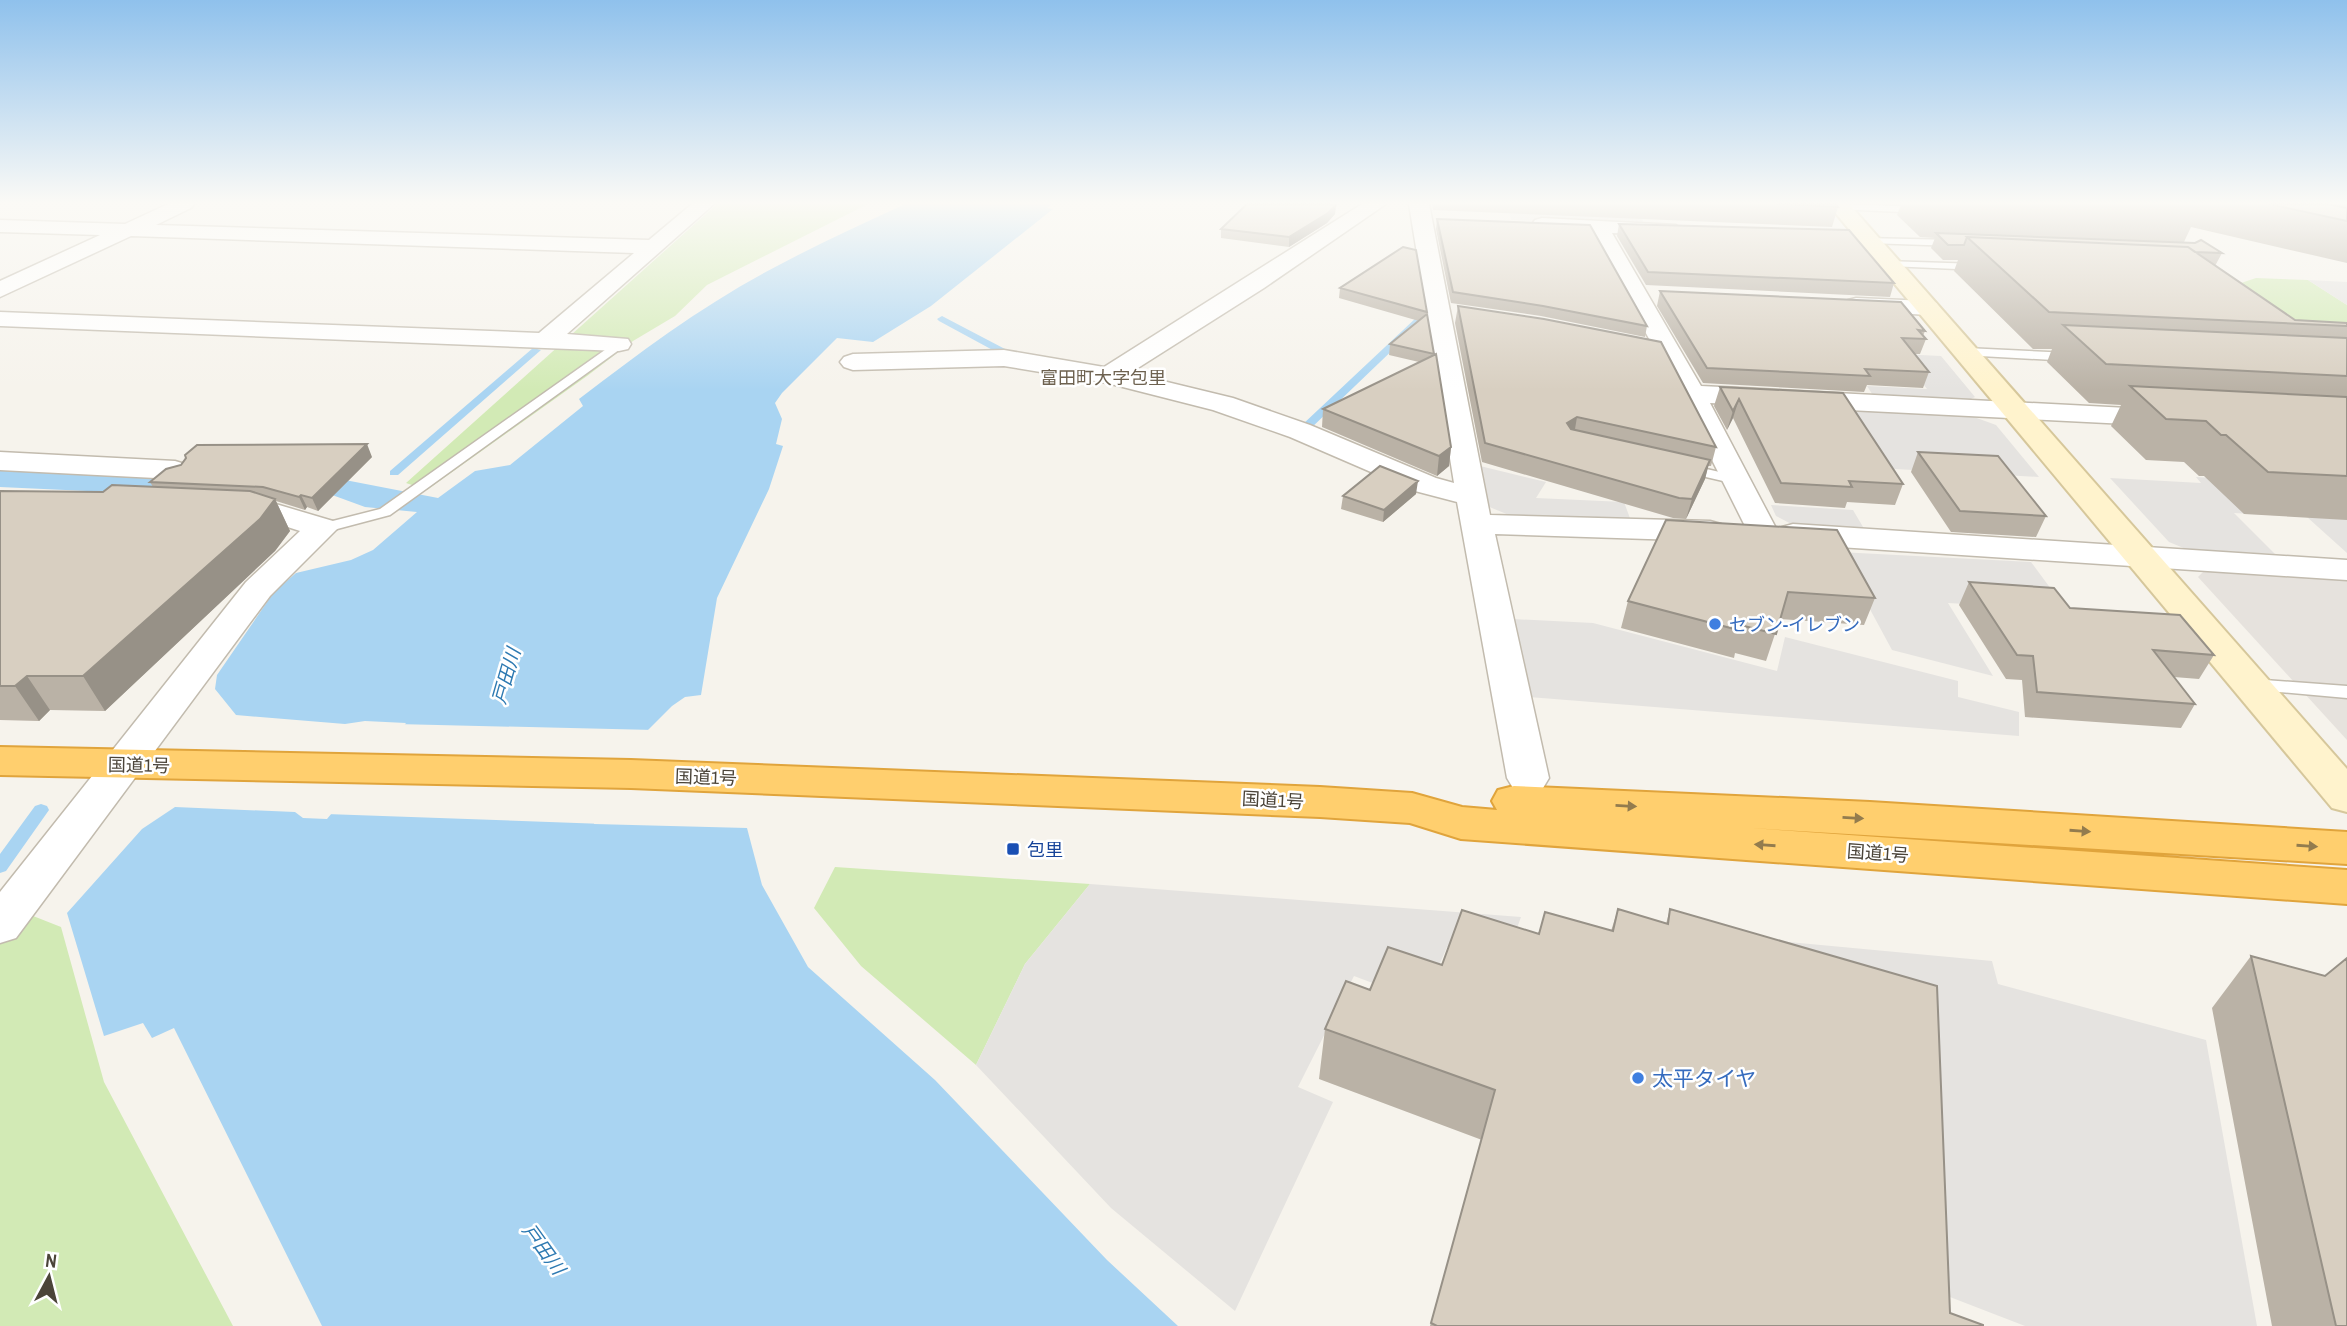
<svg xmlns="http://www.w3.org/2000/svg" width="2347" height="1326" font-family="'Archivo Narrow','Noto Sans JP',sans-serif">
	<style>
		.industrial { fill: #e6e2dd }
		.green { fill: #d2eab5 }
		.parking { fill: #e5e3e0 }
		.water { fill: #a9d4f2 }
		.pier { fill: #f6f3ec }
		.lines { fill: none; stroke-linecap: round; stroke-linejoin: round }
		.stream { fill: #a9d4f2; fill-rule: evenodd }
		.lane-casing { stroke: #c2bbae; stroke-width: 3 }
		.street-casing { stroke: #c2bbae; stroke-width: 3 }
		.secondary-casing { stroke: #d6c79b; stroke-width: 4 }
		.highway-casing { stroke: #e0a43c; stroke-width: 4 }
		.lane { fill: #fff; fill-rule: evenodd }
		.street { fill: #fff; fill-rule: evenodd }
		.secondary { fill: #fff3cd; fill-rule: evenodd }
		.highway { fill: #ffcf6e; fill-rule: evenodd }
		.wall { fill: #bab2a6 }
		.shaded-wall { fill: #979187 }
		.building { fill: #d8cfc1; stroke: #979187; stroke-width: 2 }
		.oneway { fill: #937c4e }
		.shop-dot { fill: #3f7fe0; stroke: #fff; stroke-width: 2.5 }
		.transit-dot { fill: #1a4fb4; stroke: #fff; stroke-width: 2.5 }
		.labels { text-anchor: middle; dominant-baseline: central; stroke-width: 5; stroke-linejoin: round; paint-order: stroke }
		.far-quarter-label { font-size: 18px; fill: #6e6250; stroke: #fff }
		.shop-label { font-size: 18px; fill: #366cbe; stroke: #fff; text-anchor: start }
		.street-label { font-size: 18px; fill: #4b4439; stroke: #fff }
		.transit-label { font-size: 18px; fill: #164399; stroke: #fff; text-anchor: start }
		.water-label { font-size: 19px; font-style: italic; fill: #2e7ab2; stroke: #fff }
		.near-shop-label { font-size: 21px; fill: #366cbe; stroke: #fff; text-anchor: start }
	</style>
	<rect width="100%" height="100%" fill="#f6f3ec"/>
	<path class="industrial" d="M2204,571l143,8v161l-149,-163z"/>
	<path class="green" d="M717,204h151l-161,81 -32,31 -42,25 -46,35 -160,114 -21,-7z
		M2256,278l52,2 39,25v51l-124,-67z
		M835,867l255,17 -65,80 -49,101 -115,-99 -47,-58z
		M23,912l38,15 43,155 129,244h-233v-384z"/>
	<path class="parking" d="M1507,204h128l10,21 -134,-5z
		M2308,280l39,2v23z
		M1900,354l41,2 34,41 -11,5 -90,-5 -7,-11 60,3z
		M1840,410l134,7 22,8 43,52 -162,-9z
		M1480,466l66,16 -10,16 88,4 7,19 -122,-6 -22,-9z
		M2196,477l121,7 30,26v43l-40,-36 -73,-4 41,41 -89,-5 -17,-7 -59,-64 91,5z
		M1771,505l82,5 13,22 -67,-4 -23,-12z
		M1839,552l192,10 51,69 -48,-23 -86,-5 45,73 -101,-26z
		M1513,619l80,4 184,48 8,-34 173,44v16l61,15v24l-490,-39z
		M1090,884l431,33 -16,44 -58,-14 -24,55 -69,-26 -56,111 35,15 -98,209 -124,-103 -135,-143 49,-101z
		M1626,927l366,34 6,23 208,56 51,286h-232l-101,-39z"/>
	<path class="water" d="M905,204h147l-5,4 6,1 -122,97 -58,36 -36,-4 -55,55 -7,10 7,16 -6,25 7,2 -14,43 -52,109 -16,97 -16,2 -13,9 -28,28 -49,74 -1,16 153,4 15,57 46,82 127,113 172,180 71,66h-856l-148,-298 -22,10 -9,-15 -39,13 -37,-123 75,-84 33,-22 120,5 8,6 24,1 79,-96 -41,-2 -20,3 -109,-9 -21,-26 2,-14 57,-83 22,-19 55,-13 22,-10 44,-38 -52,-5 -41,-15 -65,7 -259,-12v-18l345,11 93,18 37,-27 35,-6 73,-59 -4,-7c64,-49 128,-97 200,-134 41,-22 84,-41 126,-61z"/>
	<path class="pier" d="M396,724l258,6 -55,79 -1,12h7l-1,3 -278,-10 73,-88z"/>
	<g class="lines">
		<path class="stream" d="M942,316l63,33 17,5 -5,3 -17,-3 -61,-33 -2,-2z
			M1418,316l8,2 -118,113 -19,-4 -1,-2 5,-3 9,3z
			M533,348l8,2 -143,125h-8v-4z
			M41,804l6,2 2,4 -43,61 -6,2v-19l35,-48z"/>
		<defs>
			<path id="lane" d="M1841,204l81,3 5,3 -5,3 -85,-4v-4z
				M1864,238l92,2 5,3 -5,3 -88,-3 -5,-3z
				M1885,261l94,3 5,3 -5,3 -90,-4 -5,-3z
				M619,340l6,4 -2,3 -233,168 -68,18 -8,-5 3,-3 63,-16z
				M1966,348l105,5 6,4 -6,4 -109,-6 -2,-3z
				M1685,464l56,13 2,3 -7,4 -56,-13 -2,-3z
				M2251,679l96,7v12l-102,-9 -3,-4 3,-4z"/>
			<path id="street" d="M168,204h26l-3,4 -35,17 493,15 43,-36h22l-147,130 61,5 3,5 -3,5 -9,2 -619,-25v-14l539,21 95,-80 -503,-17 -131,61v-16l100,-46 -100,-3v-12l125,4z
				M1362,204h24l-122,84 -134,85 103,25 77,27 126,53 18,5 -45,-279h20l61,311 220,6 11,3 5,7 -5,7 -11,3 -215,-7 54,244 -6,10 -15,4 -15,-4 -6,-10 -50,-276 -42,-11 -125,-54 -77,-27 -106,-27 -103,-17 -151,4 -9,-3 -4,-5 4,-5 9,-3 151,-4 100,17z
				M1542,218l134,7 3,4 -3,4 -7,2 -57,-2 89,153 465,24 10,2 4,6 -4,6 -10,2 -456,-23 68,129 4,-5 11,-3 554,36v20l-554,-36 -11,-3 -4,-6 -4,5 -11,3 -11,-3 -73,-146 -88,-162 -56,-4 -3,-4 3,-4z
				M1856,298l72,3 8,2 4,5 -4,5 -8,2 -80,-5 -4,-5 4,-5z
				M0,452l175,9 10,3 5,6 -5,6 -10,3 -175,-9z
				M233,500l36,2 64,19 5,7 -68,68 -254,342 -16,5v-51l246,-310 54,-51 -34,-11 -44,-4 -4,-7 4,-7z"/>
			<path id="secondary" d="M1828,204h21l498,565v43l-15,-4z"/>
			<path id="highway" d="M0,747l631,13 689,27 92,6 50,14 35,3 -5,-9 6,-11 16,-4 356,16 477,30v32l-597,-36 597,42v34l-886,-65 -51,-16 -90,-6 -689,-29 -631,-13z"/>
		</defs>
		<use href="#lane" class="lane-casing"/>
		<use href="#street" class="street-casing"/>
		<use href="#secondary" class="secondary-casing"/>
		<use href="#highway" class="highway-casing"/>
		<use href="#lane" class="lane"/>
		<use href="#street" class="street"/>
		<use href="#secondary" class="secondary"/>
		<use href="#highway" class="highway"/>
	</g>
	<path class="wall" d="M1432,204h404l2,3 -6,20 -399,-17z
		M1888,204h459v59l-156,-36 -7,15 38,11 -7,13 80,54 52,3v197l-103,-6 -40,-38h-5l-15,-14 -38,-2 -35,-34 10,-21 -32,-2 -42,-41 5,-13h-19l-79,-78 4,-11h-15l-12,-12 4,-10 -15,-1 -23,-22 4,-10z
		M1336,205l-1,9 -8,9 -38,24 -68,-9v-9z
		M1437,219l210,107 -2,11 -104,-21 -90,-13 -15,-74z
		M1619,224l275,59 -4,14 -244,-12 -29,-49z
		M1340,288l87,24 7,43 17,92 -2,19 -12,10 -115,-49 1,-18 96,-47 -30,-7 1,-11 29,-23 -80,-23z
		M1660,291l265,40 -2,5 3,3 -6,15h-5l14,18 -6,16 -56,-3 -3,7 -161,-9 -46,-77z
		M1458,306l258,141 -5,19h-3l-3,13 -19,40 -13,-1 -191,-56 -27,-139z
		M1720,387l183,97 -8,21 -48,-3 -2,6 -70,-5 -42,-85 -6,12 -13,-24z
		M1918,452l128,64 -10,21 -85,-5 -40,-60z
		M372,457l-54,54 -11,-4 -2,3 -29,-9 14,30 -15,20 -170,160 -55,-1 -11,11 -39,-1v-229l103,1 50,-5 -3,-5z
		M1416,494l-33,28 -42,-13 2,-13z
		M1666,520l209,78 -11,27 -84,-6 -14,42 -31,-8 -1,5 -113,-30 7,-27z
		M1969,582l101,26 144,47 -15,24 -25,-2 21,27 -14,24 -156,-11 -3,-37 -16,-1 -47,-74z
		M1618,909l48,15 4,-15 280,404 33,13h-553l52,-186 -163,-61 6,-50 45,-39 72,-25 169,-34z
		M2251,956l74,20 22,350h-75l-60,-318z"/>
	<path class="shaded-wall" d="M1336,205l-1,9 -8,9 -38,24v-10z
		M1739,399l-6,19 -6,12 6,-19z
		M1577,417l-3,18 -7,-12z
		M367,444l5,13 -54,54 -6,-13z
		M1451,447l-2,19 -12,10 2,-20z
		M1710,460l-5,19 -19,40 6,-20z
		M1418,481l-2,13 -33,28 1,-12z
		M301,495l6,12 -2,3 -6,-13z
		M275,499l15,32 -15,20 -170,160 -22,-35z
		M27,676l23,34 -11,11 -24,-35z"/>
	<path class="building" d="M1247,204h83l6,1 -8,8 -39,24 -68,-8z
		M1777,204h59l2,3z
		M2269,204h59l19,4v13z
		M1437,219l153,6 57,101 -104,-20 -90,-14z
		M1619,224l230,6 45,53 -246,-11z
		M1936,233l259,10 6,-3 21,13 -27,-1 -7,-5 -221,-10 -3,8h-16z
		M1967,237l221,10 107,73 52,3v3l-298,-14z
		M1403,247l13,3 11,62 -87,-24z
		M1660,291l241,11 24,29 -7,-1 8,9 -24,-1 27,34 -64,-3 5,7 -163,-8z
		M1458,306l86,13 117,23 55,105 -139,-30 -10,6 4,6 139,31 -18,39 -13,-1 -194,-55z
		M1427,314l7,40 -44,-10z
		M2063,325l284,13v38l-241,-12z
		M1436,354l15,93 -12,9 -116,-47z
		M2130,386l217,11v79l-79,-4 -42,-37h-5l-15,-14 -40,-2z
		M1720,387l123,6 60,91 -54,-3 3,6 -71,-4 -42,-84 -6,12z
		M367,444l-55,54 -11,-3 -2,2 -36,-10 -113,-5 16,-13 15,-4 5,-7 -1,-3 12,-10z
		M1918,452l80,4 48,60 -86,-5z
		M1380,466l38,15 -34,29 -41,-14z
		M112,485l138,6 25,8 -15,20 -177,157h-56l-12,10h-15v-195l103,1z
		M1666,520l171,10 38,68 -87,-6 -12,42 -32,-8 -2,5 -114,-30z
		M1969,582l85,6 16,20 110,7 34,40 -61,-5 42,54 -158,-12 -4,-36 -16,-1z
		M1618,909l50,15 2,-15 267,77 13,327 33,12v1h-546l-6,-3 64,-233 -170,-61 21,-48 24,9 18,-43 54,18 20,-55 77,24 6,-22 68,19z
		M2251,956l74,20 22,-18v368h-11z"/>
	<defs><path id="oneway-solid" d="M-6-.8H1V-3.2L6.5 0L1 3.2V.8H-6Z" transform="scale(1.75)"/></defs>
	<g class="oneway">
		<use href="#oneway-solid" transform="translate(1626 806) rotate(3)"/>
		<use href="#oneway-solid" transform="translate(1853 818) rotate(3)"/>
		<use href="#oneway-solid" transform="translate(2080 831) rotate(4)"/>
		<use href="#oneway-solid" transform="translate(1765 845) rotate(-176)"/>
		<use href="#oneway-solid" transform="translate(2307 846) rotate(4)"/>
	</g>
	<linearGradient id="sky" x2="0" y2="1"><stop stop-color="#8fc1ec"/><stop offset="0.52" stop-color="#fbfaf6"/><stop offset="1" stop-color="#fbfaf6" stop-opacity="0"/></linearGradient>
	<rect width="2347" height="390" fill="url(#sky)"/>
	<g class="shop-dot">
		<circle cx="1715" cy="624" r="7"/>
		<circle cx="1638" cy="1078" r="7"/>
	</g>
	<rect class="transit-dot" x="1006" y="842" width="14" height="14" rx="3.5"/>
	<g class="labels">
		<g class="far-quarter-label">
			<text x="1103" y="377">富田町大字包里</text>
		</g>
		<g class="shop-label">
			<text x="1729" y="624">セブン-イレブン</text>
		</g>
		<g class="street-label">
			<text transform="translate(139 765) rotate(1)">国道1号</text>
			<text transform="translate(706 777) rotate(2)">国道1号</text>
			<text transform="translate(1273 800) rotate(3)">国道1号</text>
			<text transform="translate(1878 853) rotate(4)">国道1号</text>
		</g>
		<g class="transit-label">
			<text x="1027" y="849">包里</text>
		</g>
		<g class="water-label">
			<text transform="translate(506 676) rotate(-74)">戸田川</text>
			<text transform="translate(544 1249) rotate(54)">戸田川</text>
		</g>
		<g class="near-shop-label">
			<text x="1652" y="1078">太平タイヤ</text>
		</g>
	</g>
	<g transform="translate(49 1277) rotate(7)" stroke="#ffffff" stroke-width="5" paint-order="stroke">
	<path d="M0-5L12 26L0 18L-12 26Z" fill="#4b4439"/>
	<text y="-10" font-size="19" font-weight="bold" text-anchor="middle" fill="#4b4439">N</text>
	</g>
</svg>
